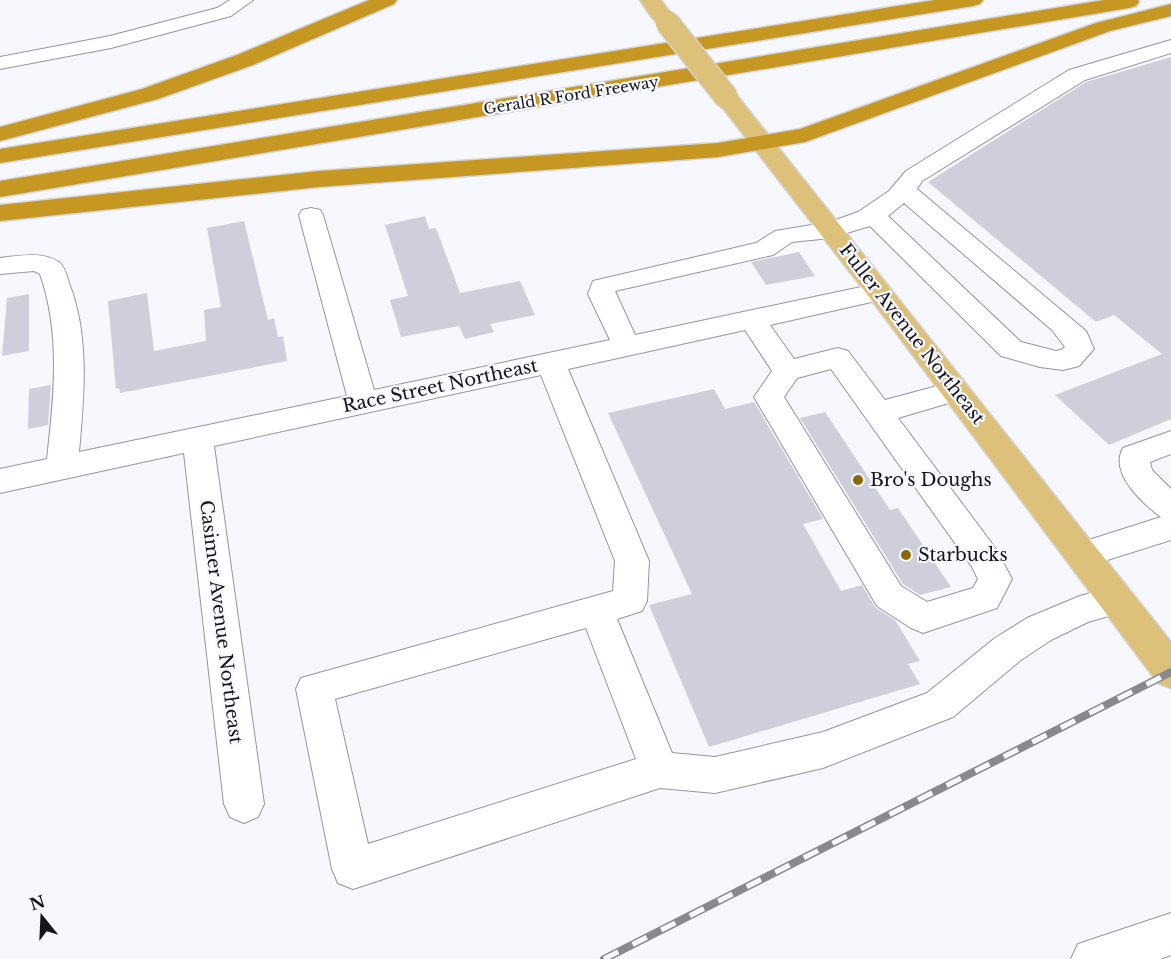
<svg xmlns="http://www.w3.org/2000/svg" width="1171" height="959" font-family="'Libre Baskerville',serif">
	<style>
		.building { fill: #cfcfdb }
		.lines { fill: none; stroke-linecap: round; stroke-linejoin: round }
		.minor-casing { stroke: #94959f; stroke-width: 2 }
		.major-casing { stroke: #d5d5d6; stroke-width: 3 }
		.highway-casing { stroke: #d5d5d6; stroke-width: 3 }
		.minor { fill: #fff; fill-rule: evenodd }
		.major { fill: #ddc17a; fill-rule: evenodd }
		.highway { fill: #c69822; fill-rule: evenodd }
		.rail-casing { stroke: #88888d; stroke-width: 8 }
		.rail { stroke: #f7f7fe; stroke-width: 5; stroke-dasharray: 16; stroke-linecap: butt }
		.major-bridge-casing { stroke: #d5d5d6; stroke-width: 26; stroke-linecap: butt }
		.major-bridge { stroke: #ddc17a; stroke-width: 23 }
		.poi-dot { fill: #8a6807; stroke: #f7f7fe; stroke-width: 2 }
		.labels { text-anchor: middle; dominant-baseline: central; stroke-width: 4.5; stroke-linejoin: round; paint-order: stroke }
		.far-street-label { font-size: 15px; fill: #151619; stroke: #f7f7fe }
		.street-label { font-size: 18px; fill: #151619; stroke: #f7f7fe }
		.poi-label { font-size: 18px; fill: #151619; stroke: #f7f7fe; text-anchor: start }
	</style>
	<rect width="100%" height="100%" fill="#f7f7fe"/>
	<path class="building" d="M1171,57v362l-62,26 -54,-50 107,-41 -48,-39 -18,7 -168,-140 158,-100z
		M425,216l4,13 7,-1 24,65 60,-12 15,34 -45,9 4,8 -29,7 -6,-13 -58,11 -11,-37 18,-4 -23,-71z
		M244,221l24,99 6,-2 4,19 5,-1 4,25 -167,32 -1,-5 -3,1 -8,-88 39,-8 7,58 52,-10 -2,-31 17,-3 -14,-79z
		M799,252l16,24 -49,9 -15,-23z
		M29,294v57l-27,5 5,-58z
		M51,385l-3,40 -20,4 1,-40z
		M714,389l11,20 29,-7 69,117 -20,5 38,67 21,-6 13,22 20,13 25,41 -12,3 12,20 -211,63 -60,-142 43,-11 -84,-181z
		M825,412l65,98 8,-2 53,79 -31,8 -17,-11 -103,-166z"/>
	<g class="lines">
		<defs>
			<path id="minor" d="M230,0h23l-22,16 -120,32 -111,21v-12l110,-21 107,-28z
				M1171,40v13l-86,27 -163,101 -5,8 169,142 8,18 -15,17 -16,4 -23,-3 -39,-11 -131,-130 -40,12 -38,4 -19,13 -158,36 20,44 245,-52 9,3 4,6 -4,6 -119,27 24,34 44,-11 10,3 37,49 71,-19 10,3 5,7 -5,7 -68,20 98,131 16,30 -15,29 -74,25 -12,-5 -34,-22 -123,-209 18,-26 -27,-41 -177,39 81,192 -2,40 -5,10 -25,8 55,134 43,4 108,-25 104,-39 68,-55 32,-20 53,-22 37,-10 12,4 5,10 -5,10 -41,12 -37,18 -30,20 -68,57 -130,51 -108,25 -55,-5 -307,101 -15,-6 -6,-14 -36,-180 5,-11 312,-87 2,-30 -74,-186 -327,71 50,358 -6,13 -14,6 -14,-6 -6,-13 -40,-351 -184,40v-24l47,-10c7,-62 14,-125 -7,-185l-6,-3 -34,3v-16c19,-2 42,-7 59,4 6,5 8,14 10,21 21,53 15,114 10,169l268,-56 -48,-181 3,-5 9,-2 9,2 3,5 51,175 236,-50 -22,-46 5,-13 163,-38 19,-12 55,-9 28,-10 31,-21 17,-20 163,-101zM904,203l148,127 13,17 -4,3 -5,1 -35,-9 -133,-126zM831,369l141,198 6,12 -5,9 -46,14 -26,-16 -117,-189 13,-19zM586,628l50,131 -268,85 -33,-145z
				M1171,431v23l-21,8 2,8 19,19v51l-89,28 -12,-4 -5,-9 5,-9 91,-29c-19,-14 -52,-44 -38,-69z
				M1171,913v42l-11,4h-89l7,-15z"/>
			<path id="major" d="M640,0h21l16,22 -3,4c-17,5 -25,-13 -34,-26z
				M727,91l8,2 436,549v46l-13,-5 -288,-385 -151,-195 -3,-5 3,-5z"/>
			<path id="highway" d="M369,0h28l-3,4 -141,61 -95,34 -158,42v-14l142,-38 95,-34z
				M935,0h48l-3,4 -7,2 -973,157v-14z
				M1104,0h34l1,2 -3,4 -7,2 -1129,189v-16z
				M1171,4v12l-61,15 -305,111 -87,15 -399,30 -319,34v-16l319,-34 399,-28 82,-14 296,-106z"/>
		</defs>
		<use href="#minor" class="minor-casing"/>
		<use href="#major" class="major-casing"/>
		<use href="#highway" class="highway-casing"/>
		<use href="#minor" class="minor"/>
		<use href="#major" class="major"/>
		<use href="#highway" class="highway"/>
		<defs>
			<path id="rail" d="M604,959l567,-287"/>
		</defs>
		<use href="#rail" class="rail-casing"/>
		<use href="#rail" class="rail"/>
		<defs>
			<path id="major-bridge" d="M667,22l60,76"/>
		</defs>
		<use href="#major-bridge" class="major-bridge-casing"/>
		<use href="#major-bridge" class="major-bridge"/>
	</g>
	<g class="poi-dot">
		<circle cx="858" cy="480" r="6"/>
		<circle cx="906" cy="555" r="6"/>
	</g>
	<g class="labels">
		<g class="far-street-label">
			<text transform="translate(571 95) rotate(-9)">Gerald R Ford Freeway</text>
		</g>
		<g class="street-label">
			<text transform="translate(912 334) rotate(52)">Fuller Avenue Northeast</text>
			<text transform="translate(440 386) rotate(-12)">Race Street Northeast</text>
			<text transform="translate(221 622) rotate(83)">Casimer Avenue Northeast</text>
		</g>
		<g class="poi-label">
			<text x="870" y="480">Bro's Doughs</text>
			<text x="918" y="555">Starbucks</text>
		</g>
	</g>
	<g transform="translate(42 917) rotate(342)" stroke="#f7f7fe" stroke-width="4.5" paint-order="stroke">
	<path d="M0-4.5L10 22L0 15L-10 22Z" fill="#151619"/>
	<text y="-9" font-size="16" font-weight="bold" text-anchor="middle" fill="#151619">N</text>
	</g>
</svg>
